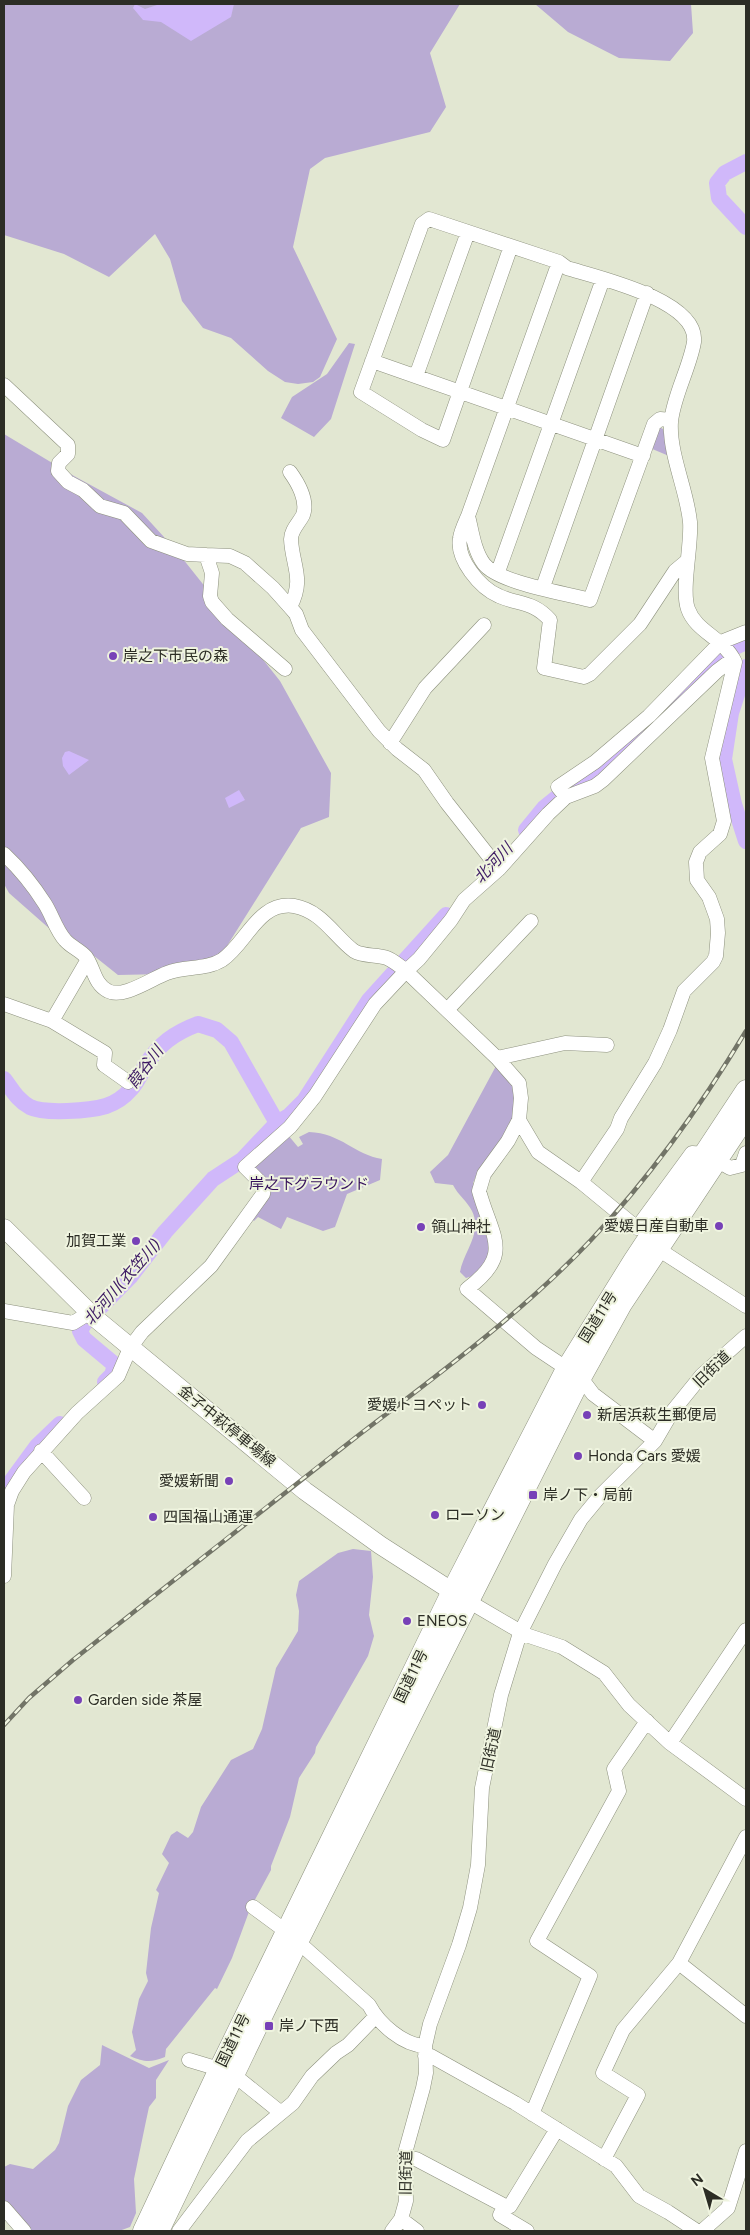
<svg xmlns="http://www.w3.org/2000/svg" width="750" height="2235" font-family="Figtree,'Noto Sans JP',sans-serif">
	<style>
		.green { fill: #b9abd3 }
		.water { fill: #d0b8fa }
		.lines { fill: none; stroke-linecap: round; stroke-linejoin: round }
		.river { stroke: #d0b8fa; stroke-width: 16 }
		.minor-casing { stroke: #8d917e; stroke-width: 15 }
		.major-casing { stroke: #8d917e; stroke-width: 19 }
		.highway-casing { stroke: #8d917e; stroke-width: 21 }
		.minor { stroke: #fff; stroke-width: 14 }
		.major { stroke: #fff; stroke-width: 18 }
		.highway { stroke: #fff; stroke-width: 20 }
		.rail-casing { stroke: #727467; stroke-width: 4.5 }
		.rail { stroke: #eff4df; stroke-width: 2.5; stroke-dasharray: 8; stroke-linecap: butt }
		.poi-dot { fill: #7741b7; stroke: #eff4df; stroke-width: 2 }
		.labels { text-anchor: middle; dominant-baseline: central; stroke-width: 4; stroke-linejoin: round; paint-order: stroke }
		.poi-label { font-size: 15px; fill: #2c2d25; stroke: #eff4df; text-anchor: start }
		.park-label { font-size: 15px; fill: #36115c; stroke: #eff4df }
		.street-label { font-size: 15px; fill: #2c2d25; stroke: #eff4df }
		.water-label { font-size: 16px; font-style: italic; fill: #3d1a64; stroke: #eff4df }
	</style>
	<rect width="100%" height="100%" fill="#e2e7d2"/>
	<path class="green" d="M4,4h456l-30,49 16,54 -16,25 -105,26 -15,11 -17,78 44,92 -17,38 -7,5 -15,2 -13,-2 -17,-11 -37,-33 -28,-10 -21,-27 -12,-42 -15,-25 -46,43 -45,-23 -60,-19z
		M535,4h156l2,29 -23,28 -51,-3 -51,-26z
		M349,343l6,1 -24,75 -17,18 -33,-19 11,-21 35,-23z
		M659,427l4,2 6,27 -19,-8z
		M4,434l70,42 68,37 33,36 105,132 51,92 -2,44 -28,11 -91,145 -92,2 -59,-47 -8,2 -42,-37 -5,-9z
		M496,1066l19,21 -2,40 -37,49 -3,7c6,6 7,17 10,25 6,24 17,62 -17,70l-6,-6c3,-20 23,-39 12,-61 -5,-10 -14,-16 -19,-26l-18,-2 -5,-11 18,-17z
		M309,1132c32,1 46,23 73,27l-2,21 -33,14 -12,33 -12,4 -36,-14 -6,12 -23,-12 -4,4 -3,-3 17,-24 -16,-27 36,-32 10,12 5,-3 -4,-7z
		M353,1549l18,2 2,26 -4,38 5,21 -6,20 -52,91 -1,6 -16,25 -9,39 -19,49v4l-21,39 -18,49 -15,31 -2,-1 -49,61 -1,8c-15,6 -21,5 -35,-1l6,-6 -4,-18 7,-33 9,-18 -2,-8 5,-45 8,-35 -3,-3 13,-27 -7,-9 9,-19 6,-4 11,7 5,-6 8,-25 30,-47 22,-11 9,-20 14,-61 22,-37 1,-20 -3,-16 3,-14 39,-28z
		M102,2045l47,23 20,-8 -13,20v18l-7,9 -3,14 -12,58 2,34 -6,14 -11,4h-88l-10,-8 -17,-21v-35l6,-3 23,5 22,-19 4,-7 9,-37 13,-26 19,-15z"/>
	<path class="water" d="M135,4l10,5 15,-5h74l-3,13 -40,24 -30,-19 -18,-2 -10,-12z
		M69,751l20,9 -20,15 -6,-9 -1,-8 3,-6z
		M239,790l6,10 -16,8 -4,-10z"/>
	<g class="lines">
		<path class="river" d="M746,162l-21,11 -8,10 2,15 27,29
			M746,667l-15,46 -7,46 10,45 12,37
			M526,830l18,-22 26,-21 45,-28 30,-32 64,-57 11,-16 26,-12
			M4,1079c8,10 13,21 26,28 14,7 60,4 76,-1 9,-3 19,-10 25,-17 6,-6 10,-15 14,-23 14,-22 29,-33 53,-42l19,6 14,12 46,81
			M105,1382l7,-7 3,-10 -31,-26 -4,-8 4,-7 46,-47 35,-45 48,-53 29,-19 35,-37 12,-7 15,-15 65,-101 77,-85
			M4,1491l33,-45 23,-22"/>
		<defs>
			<path id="minor" d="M511,246l-68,194 -21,-10 -61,-38 61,-168 7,-5 130,43 8,6c29,9 132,32 127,74 -4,25 -21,55 -23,80 -2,32 16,68 19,100 2,22 -9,68 -2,87 8,23 36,29 47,53l-23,96 12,63 -4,13 -20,18 -4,10 1,18 12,17 8,22 1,14 -2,23 -3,6 -29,29 -14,39 -15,33 -34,55 -4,11 -36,53 56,46 55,-75 13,1 25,14 12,-3 4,-12
				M372,361l271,95
				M416,376l52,-144
				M4,385l64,60v9l-9,9 -1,8 10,11 15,8 17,16 24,7 27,28 36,13 19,1 6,18 -2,23 2,6 15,17 58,50
				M671,420l-11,-1 -6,5 -64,176c-25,-7 -91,-17 -106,-36 -10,-13 -12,-33 -16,-48 -3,7 -7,15 -8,22 -4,21 20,50 39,58 20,9 34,5 51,24l-6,48 40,9 6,-3 50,-50 35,-53 12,-10
				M290,472c8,11 18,29 13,43 -4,8 -12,15 -12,24 1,26 14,40 -1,68
				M468,516l91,-254
				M206,555l24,1 15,7 28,25 17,19 6,7 6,16 77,101 18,18 27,21 23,33 52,66
				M496,573l3,-4 104,-290
				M543,587l104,-294
				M390,743l35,-55 59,-63
				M566,797l-8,-10 37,-25 54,-46 72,-74 25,-10
				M4,854c16,15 29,31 41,50 7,11 11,26 20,36 6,7 15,10 21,17 8,11 8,27 22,34 15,8 43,-12 59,-18 18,-7 39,-3 55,-13 25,-17 36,-59 72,-54 28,5 40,30 60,45 10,6 23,3 33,7 7,3 13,8 19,13l-31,33 -60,92 -25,31 -45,40 19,19 -1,8 -52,72 -69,66 -12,16 -12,28 -41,37 -53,59 -12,19 -5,14 -3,71
				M4,1004l48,17 35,-60
				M447,1010l84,-89
				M52,1021l53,32 -1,12 24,17
				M497,1058l-91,-87 13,-12 32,-39 13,-20 35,-31 49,-55 18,-17 29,-11 8,-6 114,-109 16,-12
				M519,1120l-11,21 -24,33 -5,17c13,47 35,63 -12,98l69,59 45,30 12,16 62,47
				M581,1182l-43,-30 -19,-32 2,-22 -2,-15 -22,-25 68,-15 42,2
				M658,1249l88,57
				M4,1311l69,12 16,-10
				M41,1451l43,47
				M468,1601l53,31
				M746,1630l-76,113 76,56
				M520,1633l42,14 42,26 25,32 41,38
				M746,1837l-67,126 67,53
				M253,1907l34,25 82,73c10,19 34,40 56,41
				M425,2056h6l84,47 101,63 23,30 29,16 29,19
				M189,2060l30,9
				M234,2075l46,37
				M532,2114l58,-138 -53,-35 82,-150 -5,-22 33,-48
				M604,2159l34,-64 -35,-22 20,-43 56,-67
				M405,2160l11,-1 89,47 -5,9 27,16
				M505,2206h5l47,-77
				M4,2208l20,23
				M401,2219l16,12
				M179,2231l68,-90 46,-38 19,-27 24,-23 12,-8 27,-28
				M392,2231l9,-12 5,-18 -1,-48 18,-65 3,-15 -1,-27 5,-22 29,-79 11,-37 8,-43 4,-77 19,-93 19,-62 35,-69 26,-45 19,-23 55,-55 17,-29 30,-37 44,-39
				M702,2231l26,-23 18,-57"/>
			<path id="major" d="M4,1228l91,90 210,173 75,54 84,54"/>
			<path id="highway" d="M143,2231l76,-162 233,-478 114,-222 67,-108 113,-171
				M159,2231l139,-289 283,-564 41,-74 124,-187"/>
		</defs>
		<use href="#minor" class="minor-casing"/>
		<use href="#major" class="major-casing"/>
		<use href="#highway" class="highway-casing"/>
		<use href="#minor" class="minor"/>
		<use href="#major" class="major"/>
		<use href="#highway" class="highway"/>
		<defs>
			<path id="rail" d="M4,1725l25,-27 44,-38c94,-74 188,-149 282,-222 81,-62 166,-124 236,-198 60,-64 110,-134 155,-209"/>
		</defs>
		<use href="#rail" class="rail-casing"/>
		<use href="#rail" class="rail"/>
	</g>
	<g class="poi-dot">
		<circle cx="113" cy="656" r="5"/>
		<circle cx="719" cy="1226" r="5"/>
		<circle cx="421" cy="1227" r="5"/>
		<circle cx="136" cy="1241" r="5"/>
		<circle cx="482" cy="1405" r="5"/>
		<circle cx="587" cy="1415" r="5"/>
		<circle cx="578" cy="1456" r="5"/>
		<circle cx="229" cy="1481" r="5"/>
		<rect x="528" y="1490" width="10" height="10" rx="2.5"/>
		<circle cx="435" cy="1515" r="5"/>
		<circle cx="153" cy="1517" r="5"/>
		<circle cx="407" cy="1621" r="5"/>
		<circle cx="78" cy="1700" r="5"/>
		<rect x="264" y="2021" width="10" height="10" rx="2.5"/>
	</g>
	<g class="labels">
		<g class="poi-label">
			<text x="123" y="656">岸之下市民の森</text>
			<text x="709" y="1226" text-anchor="end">愛媛日産自動車</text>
			<text x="431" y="1227">領山神社</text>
			<text x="126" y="1241" text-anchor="end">加賀工業</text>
			<text x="472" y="1405" text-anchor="end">愛媛トヨペット</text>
			<text x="597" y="1415">新居浜萩生郵便局</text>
			<text x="588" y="1456">Honda Cars 愛媛</text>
			<text x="219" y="1481" text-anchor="end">愛媛新聞</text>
			<text x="543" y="1495">岸ノ下・局前</text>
			<text x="445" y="1515">ローソン</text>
			<text x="163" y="1517">四国福山通運</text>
			<text x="417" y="1621">ENEOS</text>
			<text x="88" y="1700">Garden side 茶屋</text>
			<text x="279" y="2026">岸ノ下西</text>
		</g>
		<g class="park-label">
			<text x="309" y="1184">岸之下グラウンド</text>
		</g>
		<g class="street-label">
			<text transform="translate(598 1317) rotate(-58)">国道11号</text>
			<text transform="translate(712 1369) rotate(-44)">旧街道</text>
			<text transform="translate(227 1426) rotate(39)">金子中萩停車場線</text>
			<text transform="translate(411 1676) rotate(-64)">国道11号</text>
			<text transform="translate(491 1750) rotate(-78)">旧街道</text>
			<text transform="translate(233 2040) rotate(-64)">国道11号</text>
			<text transform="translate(406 2173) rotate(-89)">旧街道</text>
		</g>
		<g class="water-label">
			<text transform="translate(493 863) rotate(-47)">北河川</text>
			<text transform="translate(145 1067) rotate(-53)">葭谷川</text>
			<text transform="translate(122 1282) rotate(-49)">北河川(衣笠川)</text>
		</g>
	</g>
	<rect width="750" height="2235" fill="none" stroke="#2c2d25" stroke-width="10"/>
	<g transform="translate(705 2190) rotate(322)" stroke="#eff4df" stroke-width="4" paint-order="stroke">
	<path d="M0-4L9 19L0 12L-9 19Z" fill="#2c2d25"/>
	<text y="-8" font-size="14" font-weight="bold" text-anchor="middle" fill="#2c2d25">N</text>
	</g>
</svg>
